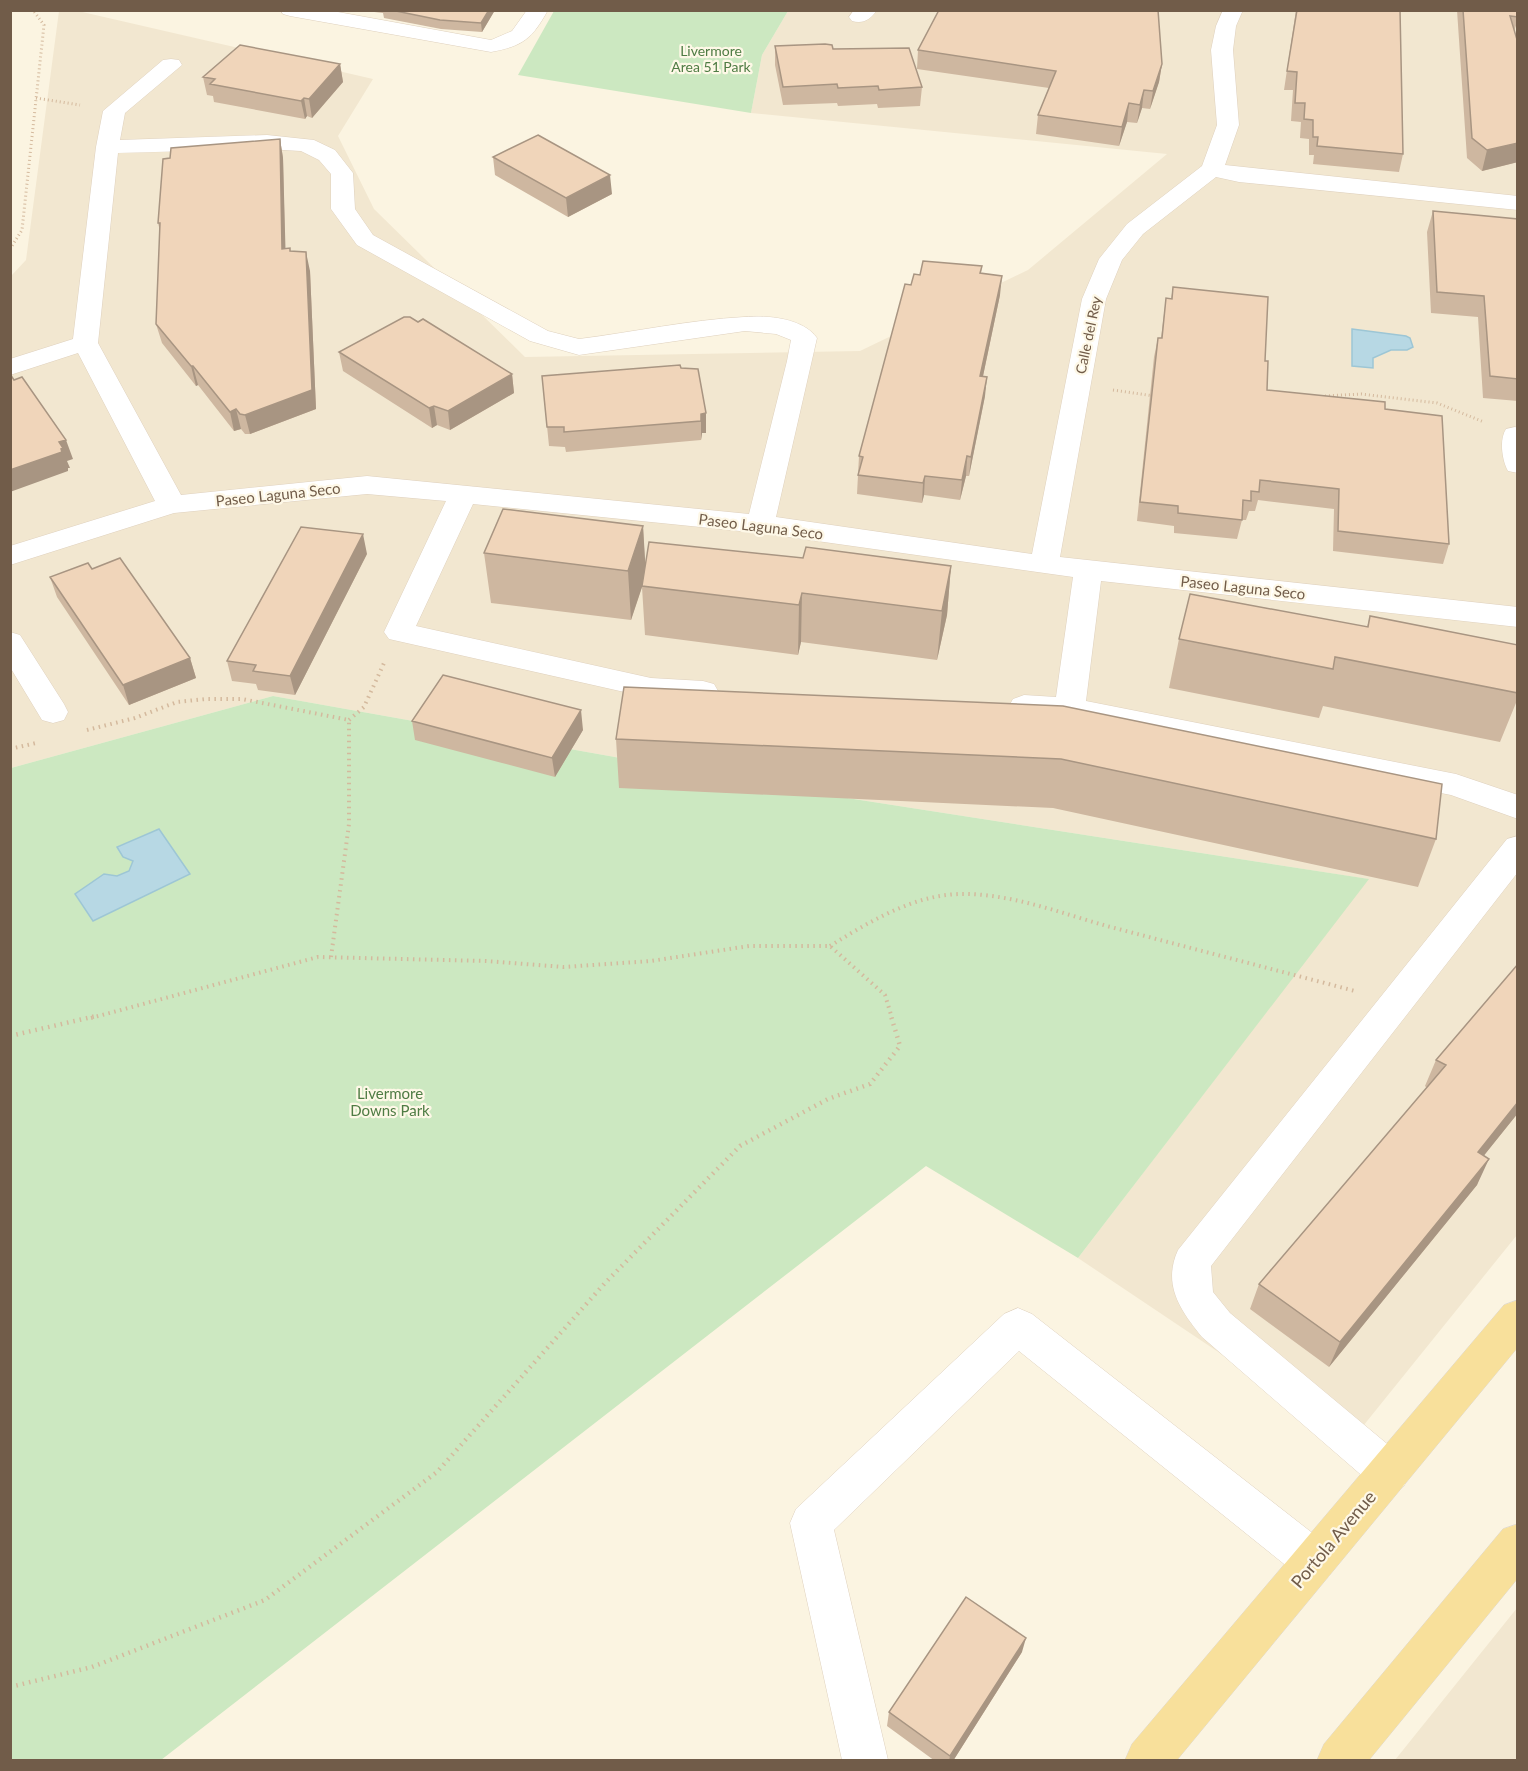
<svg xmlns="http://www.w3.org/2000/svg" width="1528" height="1771" font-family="Lato,sans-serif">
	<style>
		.residential { fill: #f2e7d0 }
		.green { fill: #cce8c1 }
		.water { fill: #b7d8e4; stroke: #9dc6d5; stroke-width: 1.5 }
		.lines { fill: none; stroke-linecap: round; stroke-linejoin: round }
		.minor-casing { stroke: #dfd1be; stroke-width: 1 }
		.major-casing { stroke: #ddd8d3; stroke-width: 1 }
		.path-far2 { stroke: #d4b99d; stroke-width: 3; stroke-dasharray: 1 3; stroke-linecap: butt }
		.path-far1 { stroke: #d4b99d; stroke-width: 4; stroke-dasharray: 1.5 4.5; stroke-linecap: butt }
		.path { stroke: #d4b99d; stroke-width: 4.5; stroke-dasharray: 1.5 5; stroke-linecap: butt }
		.minor { fill: #fff; fill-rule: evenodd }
		.major { fill: #f8e09b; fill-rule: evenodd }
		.wall { fill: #ceb7a0 }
		.shaded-wall { fill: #a89582 }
		.building { fill: #f0d5ba; stroke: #a89582; stroke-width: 1.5 }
		.labels { text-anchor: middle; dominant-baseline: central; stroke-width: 4.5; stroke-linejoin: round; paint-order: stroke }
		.far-park-label { font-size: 14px; fill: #4f7c44; stroke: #fef8e7 }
		.far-street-label { font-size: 14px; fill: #715c49; stroke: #fef8e7 }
		.street-label { font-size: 15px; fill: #715c49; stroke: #fef8e7 }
		.park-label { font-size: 15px; fill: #4f7c44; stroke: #fef8e7 }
		.near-street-label { font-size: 18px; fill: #715c49; stroke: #fef8e7 }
	</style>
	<rect width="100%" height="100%" fill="#fbf4e1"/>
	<path class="residential" d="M59,11h19l295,68 -35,57 36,73 151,148 335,-6 168,-81 139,-116 -416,-41 11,-58 26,-44h729v1224l-166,206 -273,-183 290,-379 -540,-84 -555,-99 -262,72v-492l15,-16z
		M1517,1608v152h-122z"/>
	<path class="green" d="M554,11v-1l234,1 -26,44 -11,58 -233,-38z
		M273,696l555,99 541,84 -291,379 -152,-92 -765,594h-150v-992z"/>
	<path class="water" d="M1352,329l54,7 4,2 3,9 -6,3h-16l-18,8v10l-21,-2z
		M159,829l31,45 -97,47 -18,-27 29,-20 13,2 12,-5 4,-10 -10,-4 -6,-10z"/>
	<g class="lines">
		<defs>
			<path id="minor" d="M280,10h47l164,30 21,-9 15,-21h21c-16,29 -25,36 -57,42l-201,-36 -7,-2z
				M854,10h23c-7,10 -14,14 -25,11l-3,-4z
				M1223,10h20l-7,16 -3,24 6,75 -14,40 293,31v14l-279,-28 -23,-5 -73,57 -21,26 -16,39 -46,258 458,50v20l-417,-46 -15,120 370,73 62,21v24l-67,-24 -381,-76 -46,-2 -11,-4 -4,-7 4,-7 11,-4 32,2 17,-120 -313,-44 -287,-29 -57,122 235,52 52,3 11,3 4,7 -4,7 -11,3 -52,-3 -262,-59 -5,-7 62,-131 -79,-7 -193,19 -164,52v-19l145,-45 -77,-148 -68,22v-16l63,-20 23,-192 7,-36 60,-51 8,-1 8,1 3,5 -57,48 -5,27 147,-5 47,5 21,10 18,23 2,36 18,26 175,96 31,8c55,-7 110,-19 165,-22 23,-2 59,1 73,21l-41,179 256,37 50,-255 17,-40 28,-35 75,-58 15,-41 -6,-75 5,-24zM267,149l34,2 18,9 12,14v35l26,36 173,96 49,14 166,-24 31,3 15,6 -4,21 -38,153 -382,-38 -186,19 -83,-152 20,-190z
				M1515,427l3,1v45l-10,-2c-6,-10 -9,-32 -2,-42z
				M10,632l10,3 44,69 4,8 -4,8 -11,3 -11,-3 -32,-53z
				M1518,836v36l-307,394 2,26 17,21 174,145 6,14 -6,14 -15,6 -15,-6 -172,-149c-21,-26 -40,-52 -24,-87l329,-411z
				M1018,1308l14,6 297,232 6,15 -6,15 -15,6 -15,-6 -280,-225 -185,179 54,230h-46l-52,-237 6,-14 208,-195z"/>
			<path id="major" d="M1518,1300v47l-341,413h-52l7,-16 372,-439z
				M1518,1524v54l-149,182h-52l7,-16 179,-215z"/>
		</defs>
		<use href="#minor" class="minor-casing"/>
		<use href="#major" class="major-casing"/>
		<path class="path-far2" d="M36,98l44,7
			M10,249l12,-19 22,-205 -11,-15
			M1113,390l41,6
			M1325,396l36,-2 76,9 47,19"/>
		<path class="path-far1" d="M349,720l15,-13 20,-44
			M87,730l48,-12 42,-16 29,-3h36l107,21
			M10,749l26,-6
			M830,946c39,-24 83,-51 130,-52 49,-1 101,19 147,32 83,22 165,43 248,65
			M331,957l18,-133v-104
			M91,1018l227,-61 168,4 78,6 87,-6 98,-15h81l55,49 7,23"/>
		<path class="path" d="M10,1036l86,-20
			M10,1687l82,-20 173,-67 172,-128 168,-189 135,-137 88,-47 42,-15 30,-38 -9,-30"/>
		<use href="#minor" class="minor"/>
		<use href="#major" class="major"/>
	</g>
	<path class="wall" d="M357,10h138l-13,22 -41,-3 -57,-11 -1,-5z
		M1296,10h104l3,144 -4,18 -86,-8 1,-9h-5v-16l-9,-1 1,-16 -10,-1 2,-31h-9z
		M1457,10h61v14l-1,-1 -3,8 4,12v119l-36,9 -15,-13z
		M775,46l58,3 89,38 -2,19 -42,2 -1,-4 -39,2 -1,-3 -54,2 -8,-40z
		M918,50l244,14 -3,18 -9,27 -8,-1 -5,15 -10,-1 -8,24 -83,-12 2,-19 11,-27 -132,-19z
		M340,64l3,18 -31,36 -5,-2 -2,3 -91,-17 -1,-6 -6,-1 -4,-18z
		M280,139l3,19 2,90 6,3 19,20 6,138 -66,25h-5l-4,-5 -7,2 -36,-46 -2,1 -34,-43 -6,-19 4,-93 -2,-8 12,-65z
		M493,157l119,37 -44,23 -73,-42z
		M1433,211l85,8v182l-35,-3 -5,-81 -47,-4 -4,-81z
		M982,266l-1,7 19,22 -17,81 2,20 -16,80h-3l-6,24 -36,-5 -2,8 -65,-9 2,-38 52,-171 9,-10z
		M1173,287l92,74 2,29 118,19 64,135 -6,20 -110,-13 1,-42 -76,-9 -3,11h-6l-3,9h-4l-5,19 -63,-6v-7l-37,-5 17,-164 4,-19h3l5,-40 5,1z
		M418,322l94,52 2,19 -64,37 -13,-5 -5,3 -89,-57 -4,-19z
		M680,365l26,68h-4l-1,7 -135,12 -1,-5 -16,-1 -7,-70z
		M643,526l2,40 158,-8 148,8 -4,49 -10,45 -136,-18 -3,13 -153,-20 -3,-48 -11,33 -140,-17 -7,-50z
		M367,554l-72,141 -37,-5 -2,-6 -24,-3 -5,-20z
		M92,569l98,89 6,20 -67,27 -72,-108 -7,-20z
		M1370,616l148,29v53l-18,44 -177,-36 -4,12 -150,-30 10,-49 188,-12z
		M1063,706l373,133 -18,48 -365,-79 -434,-20 -3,-49z
		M412,721l171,9 -28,47 -140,-37z
		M1518,964v149l-34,42 -7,30 -148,182 -79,-58 9,-25 168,-196 -2,-2 11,-26z
		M1022,1652l-69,109h-18l-48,-35 2,-14z"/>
	<path class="shaded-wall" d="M489,10h6l-13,22 -1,-9z
		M340,64l3,18 -31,36 -3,-19z
		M1162,64l-3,18 -9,27 3,-18z
		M1144,90l-2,18 -5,15 3,-18z
		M304,98l3,18 -2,3 -4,-18z
		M1129,103l-2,19 -8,24 3,-19z
		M280,139l3,19 3,110 -4,-19z
		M1518,143v19l-36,9 5,-21z
		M610,175l2,19 -44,23 -2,-19z
		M306,252l4,19 6,138 -66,25 -5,-19z
		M1002,276l-2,19 -21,100 1,-19z
		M191,366h2l5,19 -2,1z
		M512,374l2,19 -64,37 -2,-19z
		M987,377l-2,19 -16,80 2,-19z
		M434,406l3,19 -5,3 -3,-20z
		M236,409l5,20 -7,2 -4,-19z
		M706,413v20h-4l-1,7v-26z
		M66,440l7,19 -6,2 3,7h-2v3l-58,21v-22l49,-28z
		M967,456l-1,20 -6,24 2,-20z
		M925,476l-1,19 -2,8 1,-20z
		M643,526l3,49 -15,45 -3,-49z
		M363,534l4,20 -72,141 -5,-19z
		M951,566l-4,49 -10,45 5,-49z
		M802,593l-1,49 -3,13 1,-50z
		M190,658l6,20 -67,27 -6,-20z
		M581,710l2,20 -28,47 -3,-19z
		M1518,1102v11l-52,65 12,-26z
		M1489,1159l-12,26 -148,182 11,-25z
		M1026,1638l-4,14 -69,109h-4l1,-5z"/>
	<path class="building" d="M391,10h98l-8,13 -41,-3z
		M939,10h219l4,54 -9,27 -9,-1 -4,15 -11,-2 -7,24 -84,-12 18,-44 -138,-21z
		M1297,10h103l3,144 -86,-8 1,-9h-5v-17l-9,-1 1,-16h-10l2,-31 -10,-1z
		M1463,10h54l1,7 -8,-1 8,27v100l-31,7 -15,-12z
		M825,44l7,1 1,4 76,-1 13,39 -43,3 -1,-4 -40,2 -1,-4 -54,3 -8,-41z
		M240,45l100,19 -31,35 -5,-1 -3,3 -91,-17 5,-5 -12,-2z
		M538,135l72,40 -44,23 -73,-41z
		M280,139l2,110 8,-1v3l16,1 6,138 -67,25 -5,-1 -4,-5 -6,3 -37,-46h-2l-35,-42 4,-101h-2l5,-64 7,-1 1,-10z
		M1433,211l85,8v160l-28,-3 -6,-80 -47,-4z
		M923,261l59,5 -2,7 22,3 -22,100 7,1 -16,80 -4,-1 -5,24 -37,-4 -2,7 -65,-8 5,-18 -4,-1 46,-172 6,1 3,-11 6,1z
		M1173,287l95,10 -3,64h3l-1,29 118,12v7l57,7 7,128 -111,-13 1,-42 -79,-9 -1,12 -8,-1v10l-8,-1 -1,20 -64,-7v-7l-38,-4 18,-164h4l4,-40 6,1z
		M404,317h6l8,5 5,-3 89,55 -64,37 -14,-5 -5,2 -90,-56z
		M680,365l1,3 17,1 8,44 -5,1v7l-137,11v-5h-17l-5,-51z
		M10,374l4,6 8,-3 44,63 -7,2 4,6 -2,1 1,3 -52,18z
		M503,509l140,17 -15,45 -144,-18z
		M301,527l62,7 -73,142 -37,-5 3,-6 -29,-4z
		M649,542l154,16 3,-11 145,19 -9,45 -140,-18 -3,12 -157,-19z
		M120,558l70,100 -67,27 -73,-108 38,-14 4,6z
		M1190,594l178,33 2,-11 148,29v48l-183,-36 -2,12 -154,-30z
		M443,675l138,35 -29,48 -140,-37z
		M624,687l439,19 379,78 -6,55 -375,-80 -445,-20z
		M1518,964v138l-40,50 11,7 -149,183 -81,-58 187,-219 -10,-5z
		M966,1597l60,41 -76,118 -61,-44z"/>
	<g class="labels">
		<g class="far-park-label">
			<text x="711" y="50">Livermore<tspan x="711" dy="16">Area 51 Park</tspan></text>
		</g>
		<g class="far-street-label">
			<text transform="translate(1088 335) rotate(-78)">Calle del Rey</text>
		</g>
		<g class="street-label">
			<text transform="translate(278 494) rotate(-6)">Paseo Laguna Seco</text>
			<text transform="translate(761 526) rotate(7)">Paseo Laguna Seco</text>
			<text transform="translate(1243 587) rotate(6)">Paseo Laguna Seco</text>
		</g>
		<g class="park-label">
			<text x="390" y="1093">Livermore<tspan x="390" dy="17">Downs Park</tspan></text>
		</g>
		<g class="near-street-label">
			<text transform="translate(1333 1539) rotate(-50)">Portola Avenue</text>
		</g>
	</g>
	<rect width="1528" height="1771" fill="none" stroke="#715c49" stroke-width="24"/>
</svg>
